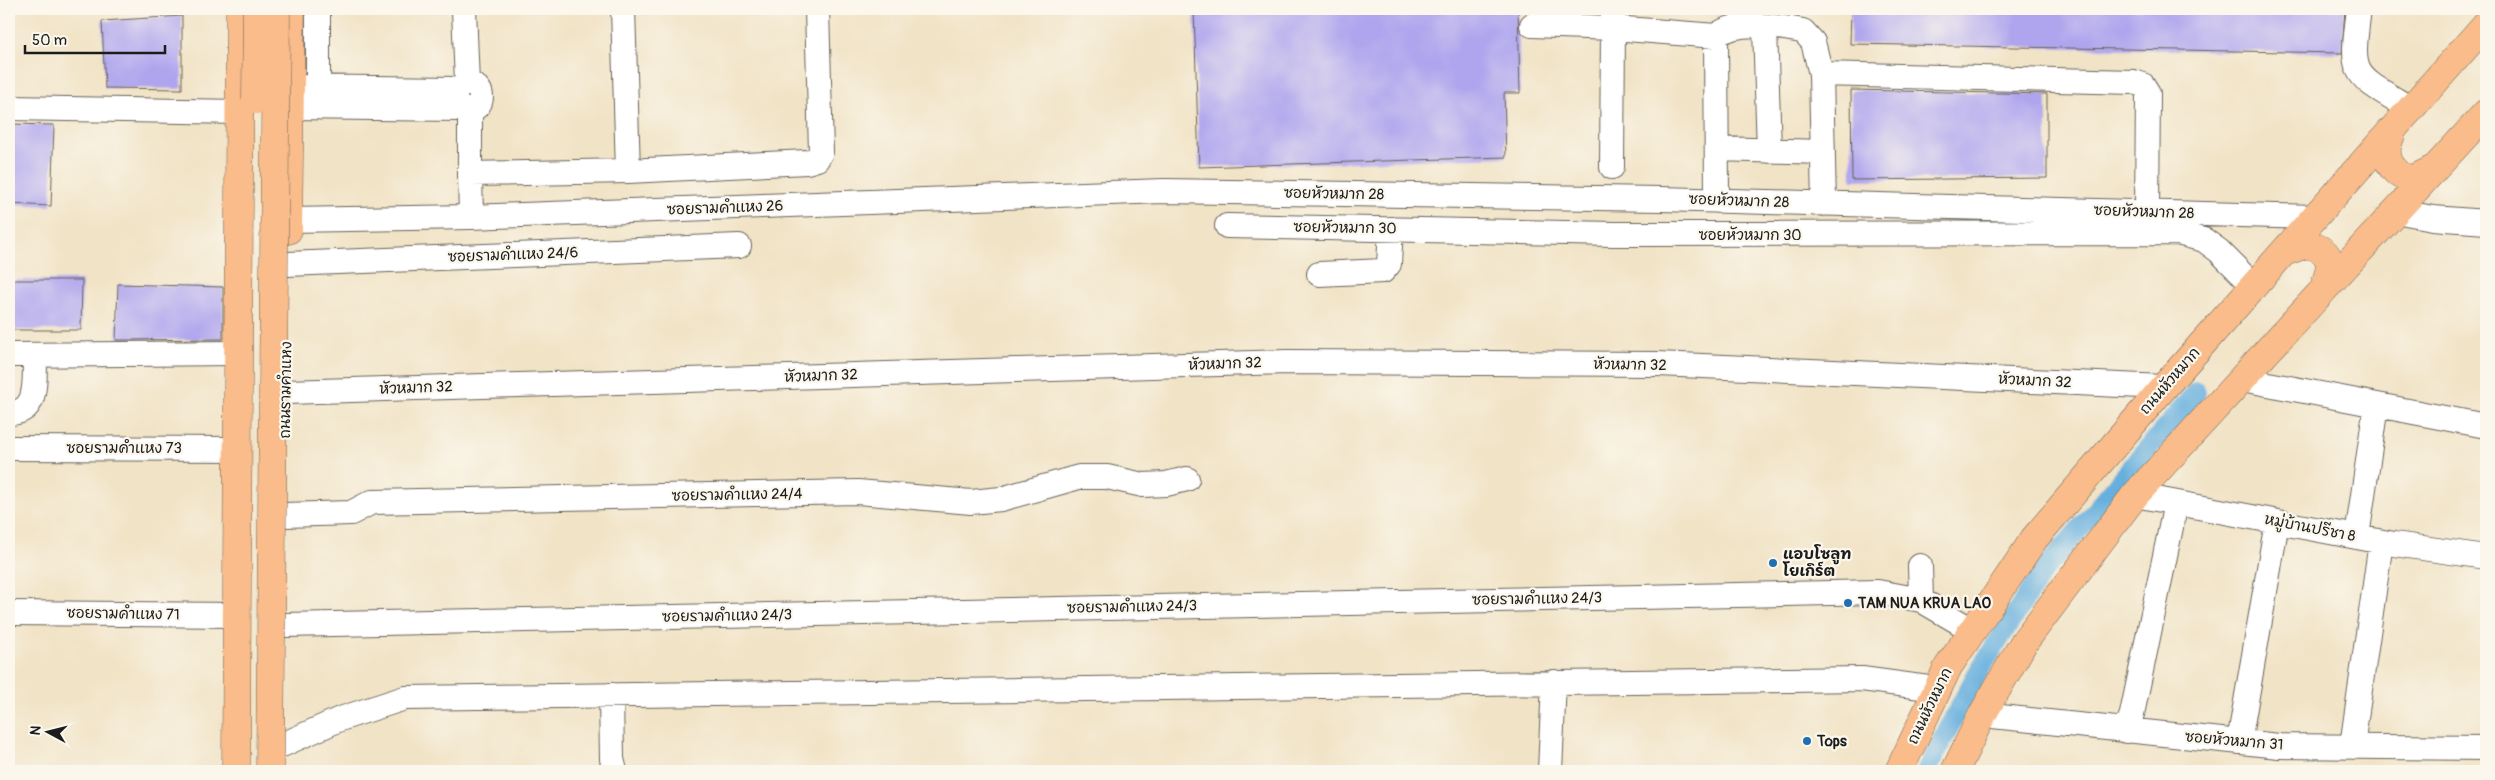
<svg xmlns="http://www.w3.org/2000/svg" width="2495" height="780" font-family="Pangolin,'Playpen Sans Thai',sans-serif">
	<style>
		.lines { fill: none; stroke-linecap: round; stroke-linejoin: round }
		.canal { stroke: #66afde; stroke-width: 20 }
		.building { fill: #afa5ee }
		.minor-casing { stroke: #676258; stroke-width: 26 }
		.major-casing { stroke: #676258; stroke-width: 29 }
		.minor { stroke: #fff; stroke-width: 24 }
		.major { stroke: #f9bc8a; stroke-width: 28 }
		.major-bridge-casing { stroke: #676258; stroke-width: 29; stroke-linecap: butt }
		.major-bridge { stroke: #f9bc8a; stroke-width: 28 }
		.poi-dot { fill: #1f6fb2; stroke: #fbf7ec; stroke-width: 2 }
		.labels { text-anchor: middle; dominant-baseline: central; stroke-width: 4.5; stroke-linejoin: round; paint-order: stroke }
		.street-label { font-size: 15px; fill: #1c1c1c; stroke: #fbf7ec }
		.poi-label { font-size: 15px; font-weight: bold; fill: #1c1c1c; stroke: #fbf7ec; text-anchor: start }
	</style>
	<rect width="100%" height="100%" fill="#fbf7ec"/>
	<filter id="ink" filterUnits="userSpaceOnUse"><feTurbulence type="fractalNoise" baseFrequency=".02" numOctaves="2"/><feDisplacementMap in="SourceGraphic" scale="10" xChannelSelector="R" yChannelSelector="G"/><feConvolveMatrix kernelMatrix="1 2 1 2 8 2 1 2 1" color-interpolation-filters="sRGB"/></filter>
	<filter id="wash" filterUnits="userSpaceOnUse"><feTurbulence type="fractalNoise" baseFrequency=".0096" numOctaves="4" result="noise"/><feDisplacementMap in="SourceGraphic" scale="20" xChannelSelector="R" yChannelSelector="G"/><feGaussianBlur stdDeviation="1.12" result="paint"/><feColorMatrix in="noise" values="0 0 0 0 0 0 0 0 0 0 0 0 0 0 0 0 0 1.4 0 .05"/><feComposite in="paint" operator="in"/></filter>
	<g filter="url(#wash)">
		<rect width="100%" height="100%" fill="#f1e3c6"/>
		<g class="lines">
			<path class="canal" d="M1926,771l51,-97 64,-100 155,-182"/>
		</g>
		<g id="blocks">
			<path class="building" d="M1194,9h324l2,84h-16l2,64 -307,10z
				M1851,9h494l-3,44 -492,-9z
				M182,16v73l-77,-1 -3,-67z
				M1851,90l196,4v84l-195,2z
				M9,124l45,1 -3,81 -42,-2z
				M9,280h73l-1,50h-72z
				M118,284l105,3v52l-107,1z"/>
		</g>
	</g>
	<g filter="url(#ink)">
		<use href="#blocks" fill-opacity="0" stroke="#676258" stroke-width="1"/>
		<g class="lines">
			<defs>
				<path id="minor" d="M464,9l3,74
					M2359,9c-9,70 -7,64 52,100
					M1532,25l81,3v-19
					M1765,27l4,124
					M1821,74l313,8 9,3 5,8 -1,119
					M455 97a13 13 0 1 1 26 0a13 13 0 1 1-26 0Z
					M289,87l168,2
					M318,87v-78
					M289,107l173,2
					M9,108l232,4
					M1717,149l106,3
					M1612,167l1,-139 103,8
					M628,171l179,-9 10,-3 4,-7 -4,-143
					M470,174v-64
					M1717,201l-1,-165c21,-18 62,-9 87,-5l10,11 8,32 3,130
					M2395,211l38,7 53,4
					M471,217l-1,-43 158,-3 -5,-162
					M288,220l183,-3 692,-26 497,8 655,18
					M1227,226l387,8 563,-1 27,7 15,11 35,35
					M287,264l452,-18
					M1319,274l64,-3 6,-7 2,-35
					M9,355l230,-2
					M2242,379l244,47
					M286,392l1000,-30 372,2 506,23
					M9,413c31,0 25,-35 26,-58
					M9,448l229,1
					M2135,495l259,49 92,13
					M284,515l67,-2 21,-11 486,-10 113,10 30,-3 78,-22h28l36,8 23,-1 21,-5
					M2357,537l19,-132
					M1920,566l1,34
					M9,613l228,2
					M284,625l1594,-33 43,8 51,30
					M611,695l1,64 3,12
					M1982,715l297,31 207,2
					M2126,731l6,-17 44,-211
					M2239,742l38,-220
					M282,745l58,-26 65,-21 1457,-19 74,10
					M2352,746l29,-204
					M1550,771l4,-89"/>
				<path id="major" d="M2393,129c-2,6 -5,13 -6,19 -2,16 14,35 30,29 6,-2 12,-6 18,-9
					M288,230l3,-221
					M2284,252l22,-8c30,7 26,23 17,46
					M236,771l4,-762
					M1899,771l49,-104 86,-128 130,-152 322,-363
					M1955,771l27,-56 42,-73 111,-147 351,-382"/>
			</defs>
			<use href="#minor" class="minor-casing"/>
			<use href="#major" class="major-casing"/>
			<use href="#minor" class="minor"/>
			<use href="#major" class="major"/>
			<defs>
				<path id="major-bridge" d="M256,100l1,-91
					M270,771l6,-762"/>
			</defs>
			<use href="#major-bridge" class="major-bridge-casing"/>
			<use href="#major-bridge" class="major-bridge"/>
		</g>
	</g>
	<g class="poi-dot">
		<circle cx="1773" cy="563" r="5"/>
		<circle cx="1848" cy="603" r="5"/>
		<circle cx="1807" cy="741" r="5"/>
	</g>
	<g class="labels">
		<g class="street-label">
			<text transform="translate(1334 194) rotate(1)">ซอยหัวหมาก 28</text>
			<text transform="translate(1739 201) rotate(2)">ซอยหัวหมาก 28</text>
			<text transform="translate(725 208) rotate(-2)">ซอยรามคำแหง 26</text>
			<text transform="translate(2144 212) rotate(2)">ซอยหัวหมาก 28</text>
			<text transform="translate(1345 228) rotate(1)">ซอยหัวหมาก 30</text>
			<text x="1750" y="235">ซอยหัวหมาก 30</text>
			<text transform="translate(513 255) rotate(-2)">ซอยรามคำแหง 24/6</text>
			<text transform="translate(1225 364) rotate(-2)">หัวหมาก 32</text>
			<text transform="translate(1630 365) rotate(1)">หัวหมาก 32</text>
			<text transform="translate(821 376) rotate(-2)">หัวหมาก 32</text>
			<text transform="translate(2035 381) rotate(3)">หัวหมาก 32</text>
			<text transform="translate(2170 381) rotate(-49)">ถนนหัวหมาก</text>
			<text transform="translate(416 388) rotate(-2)">หัวหมาก 32</text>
			<text transform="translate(286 390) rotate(-89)">ถนนรามคำแหง</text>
			<text x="124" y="448">ซอยรามคำแหง 73</text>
			<text transform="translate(737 495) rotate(-1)">ซอยรามคำแหง 24/4</text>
			<text transform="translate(2310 528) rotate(11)">หมู่บ้านปรีชา 8</text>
			<text transform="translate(1537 599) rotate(-1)">ซอยรามคำแหง 24/3</text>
			<text transform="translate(1132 607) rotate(-1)">ซอยรามคำแหง 24/3</text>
			<text transform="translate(123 614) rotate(1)">ซอยรามคำแหง 71</text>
			<text transform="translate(727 616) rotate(-1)">ซอยรามคำแหง 24/3</text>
			<text transform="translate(1930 706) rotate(-64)">ถนนหัวหมาก</text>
			<text transform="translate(2234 741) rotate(5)">ซอยหัวหมาก 31</text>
		</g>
		<g class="poi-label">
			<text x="1783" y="554">แอบโซลูท<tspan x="1783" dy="17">โยเกิร์ต</tspan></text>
			<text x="1858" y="603">TAM NUA KRUA LAO</text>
			<text x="1817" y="741">Tops</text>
		</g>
	</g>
	<rect width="2495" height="780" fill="none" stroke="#fbf7ec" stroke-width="30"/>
	<g transform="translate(48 732) rotate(277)" stroke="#fbf7ec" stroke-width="4" paint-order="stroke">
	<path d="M0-4L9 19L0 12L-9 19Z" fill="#1c1c1c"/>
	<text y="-8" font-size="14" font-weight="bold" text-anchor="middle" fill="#1c1c1c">N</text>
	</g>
	<path d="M25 45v8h140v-8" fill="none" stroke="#1c1c1c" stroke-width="2.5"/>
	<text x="32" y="45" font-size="15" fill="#1c1c1c" stroke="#fbf7ec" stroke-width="4" paint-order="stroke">50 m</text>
</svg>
